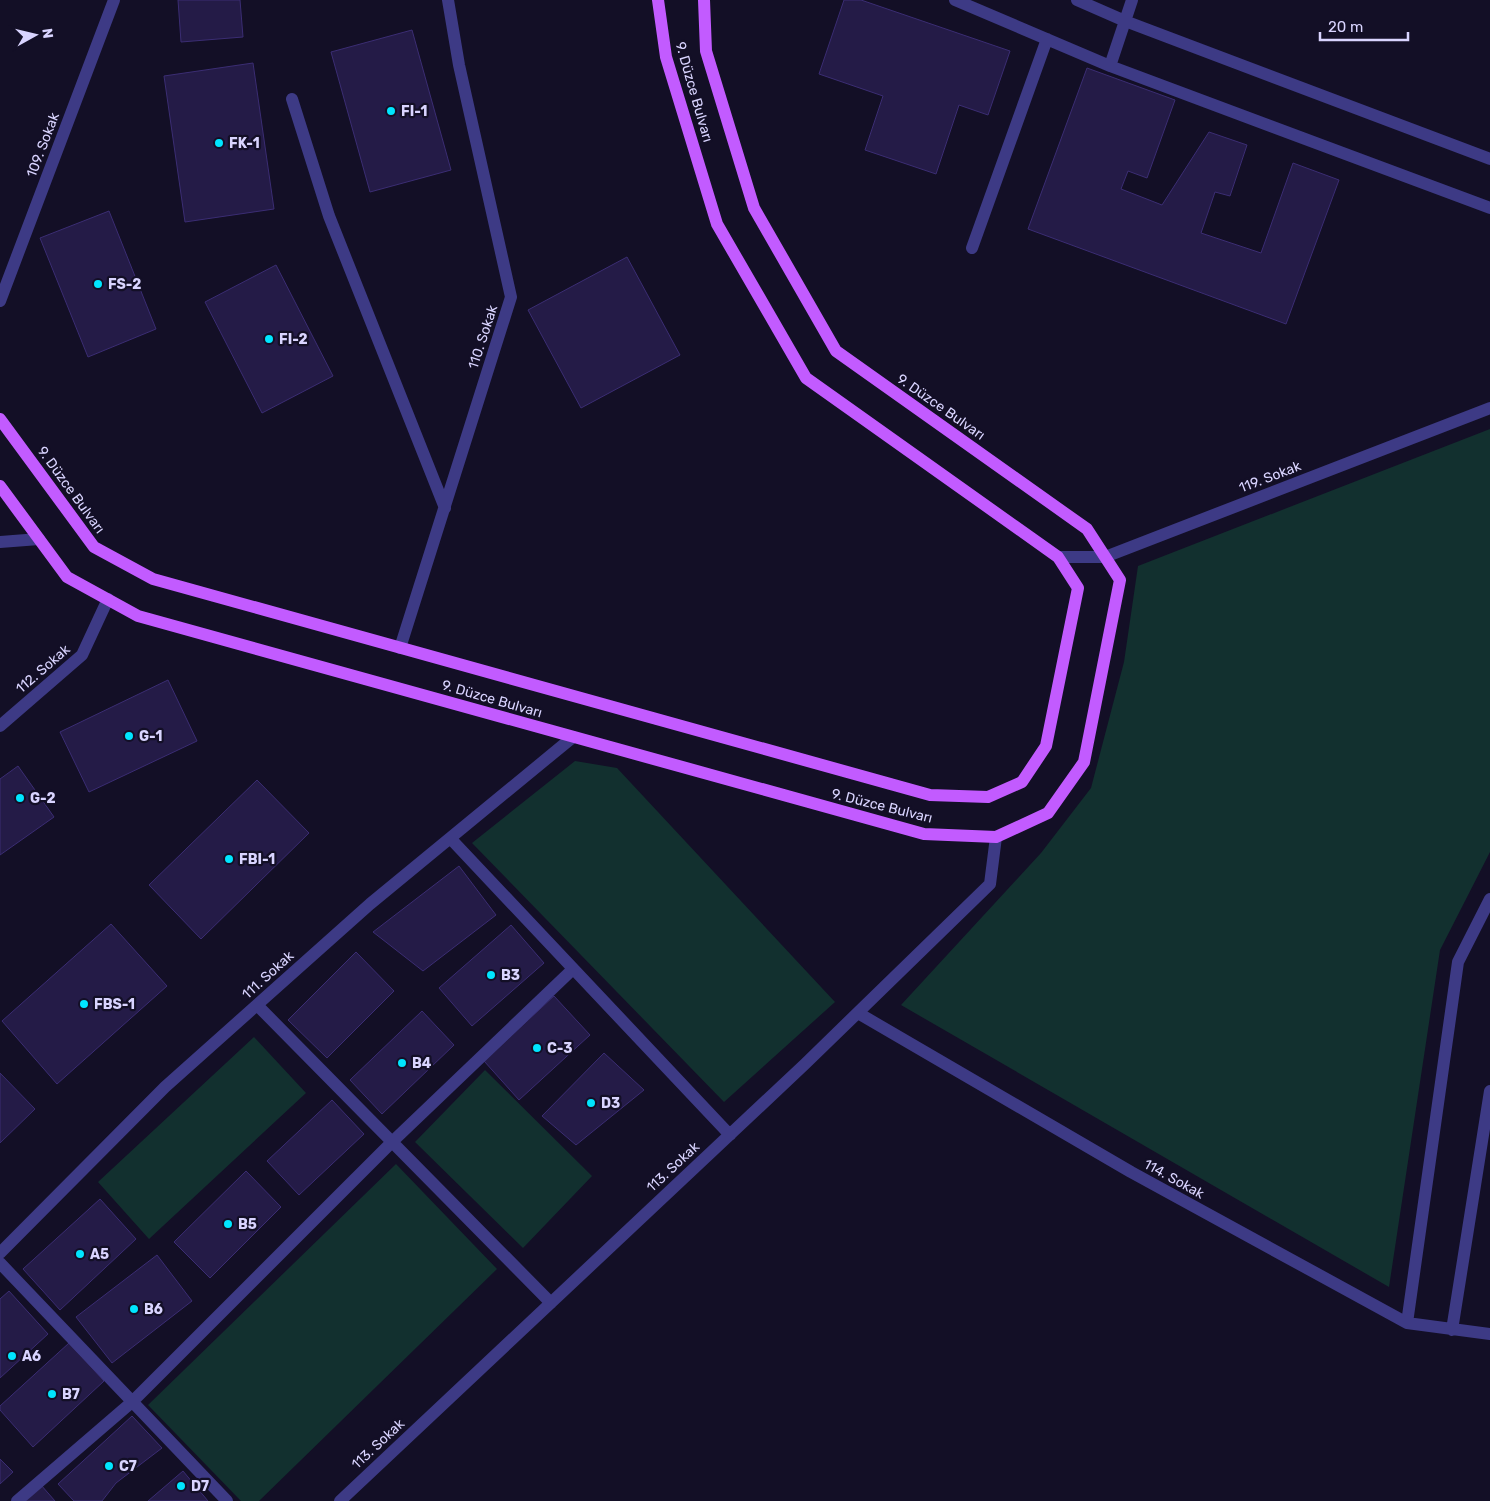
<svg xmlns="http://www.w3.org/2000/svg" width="1490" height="1501" font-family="Rubik,sans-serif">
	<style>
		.green { fill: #12302f }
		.building { fill: #241b47; stroke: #3b2d73 }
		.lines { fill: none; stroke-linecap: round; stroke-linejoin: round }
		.minor { stroke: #3d3a85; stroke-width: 12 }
		.major { stroke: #c25bff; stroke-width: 12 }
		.poi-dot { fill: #00e5ff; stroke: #130f26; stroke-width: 2 }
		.labels { text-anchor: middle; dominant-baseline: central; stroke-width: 4.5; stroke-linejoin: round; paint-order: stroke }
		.street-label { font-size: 14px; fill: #d9d4ff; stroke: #130f26 }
		.poi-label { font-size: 14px; font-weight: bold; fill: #d9d4ff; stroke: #130f26; text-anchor: start }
	</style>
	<rect width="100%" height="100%" fill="#130f26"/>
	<path class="green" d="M1490,429v423l-50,98 -51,337 -488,-282 140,-152 50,-65 33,-126 14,-96z
		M575,761l42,7 218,234 -111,100 -252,-259z
		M254,1037l52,56 -157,146 -51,-57z
		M485,1070l107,106 -69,72 -108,-106z
		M396,1164l101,105 -238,232h-18l-93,-96z"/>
	<path class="building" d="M178,0h62l3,37 -62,5z
		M844,0h17l149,51 -22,64 -29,-10 -23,69 -71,-24 18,-54 -64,-22z
		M412,30l39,140 -81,22 -39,-140z
		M253,63l21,146 -89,13 -21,-146z
		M1087,68l88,32 -28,78 -19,-7 -7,18 41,16 47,-73 38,13 -17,51 -15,-4 -14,41 60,20 32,-90 46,17 -53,144 -258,-95z
		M109,211l47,118 -68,28 -48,-119z
		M627,257l53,98 -99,53 -53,-98z
		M276,265l57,111 -71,37 -57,-111z
		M168,680l29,61 -108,51 -29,-60z
		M18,766l36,51 -54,38v-76z
		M257,780l52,53 -108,106 -52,-54z
		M459,866l37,49 -73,56 -50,-39z
		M111,924l56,62 -110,98 -55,-63z
		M511,925l33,38 -72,63 -33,-38z
		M356,952l38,39 -67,67 -39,-38z
		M554,996l36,39 -71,65 -35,-39z
		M422,1011l32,34 -72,69 -32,-34z
		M604,1053l40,37 -68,55 -34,-29z
		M0,1073l35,36 -35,34z
		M332,1100l32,34 -65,61 -32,-34z
		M246,1171l35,36 -71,71 -36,-36z
		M100,1199l36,40 -76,71 -37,-41z
		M157,1255l35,46 -80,62 -36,-46z
		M9,1291l39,43 -48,44v-79z
		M69,1343l35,38 -71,66 -33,-37v-4z
		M132,1416l30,32 -46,35 -14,18h-28l-16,-17z
		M0,1459l13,13 -13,12z
		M183,1471l25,30h-60z
		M41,1485l14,16h-32z"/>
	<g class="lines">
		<path class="minor" d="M955,0l155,66 380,142
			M1077,0l48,21 365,138
			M1110,66l22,-66
			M292,99l37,117 116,292
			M972,248l75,-209
			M0,301l114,-301
			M0,542l39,-3
			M1058,557h47l385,-149
			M400,648l111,-351 -52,-232 -11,-65
			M0,726l82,-71 26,-56
			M450,838l280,297
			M257,1005l294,298
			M858,1013l273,159 276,151 83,11
			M0,1253l165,-166 205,-183 203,-167
			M0,1263l227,238
			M1407,1323l51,-361 32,-63
			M1452,1330l38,-239
			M17,1501l115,-99 260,-260 181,-173
			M340,1501l465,-437 185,-180 6,-47"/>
		<path class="major" d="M0,419l94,128 59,32 777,216 58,2 34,-15 24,-36 32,-158 -20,-31 -252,-179 -89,-154 -51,-167 -8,-57
			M0,486l67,91 71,39 786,218 72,3 52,-24 36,-51 36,-182 -33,-51 -251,-178 -82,-143 -48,-157 -2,-51"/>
	</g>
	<g class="poi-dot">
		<circle cx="391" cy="111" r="5"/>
		<circle cx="219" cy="143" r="5"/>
		<circle cx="98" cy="284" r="5"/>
		<circle cx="269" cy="339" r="5"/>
		<circle cx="129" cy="736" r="5"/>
		<circle cx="20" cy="798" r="5"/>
		<circle cx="229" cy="859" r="5"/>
		<circle cx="491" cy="975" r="5"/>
		<circle cx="84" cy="1004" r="5"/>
		<circle cx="537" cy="1048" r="5"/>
		<circle cx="402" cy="1063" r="5"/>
		<circle cx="591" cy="1103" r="5"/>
		<circle cx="228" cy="1224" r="5"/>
		<circle cx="80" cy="1254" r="5"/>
		<circle cx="134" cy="1309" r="5"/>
		<circle cx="12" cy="1356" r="5"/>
		<circle cx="52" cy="1394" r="5"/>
		<circle cx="109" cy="1466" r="5"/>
		<circle cx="181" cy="1486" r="5"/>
	</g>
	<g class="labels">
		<g class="street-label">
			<text transform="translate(694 92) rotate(74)">9. Düzce Bulvarı</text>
			<text transform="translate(43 145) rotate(-69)">109. Sokak</text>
			<text transform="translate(483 337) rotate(-72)">110. Sokak</text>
			<text transform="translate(941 407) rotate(35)">9. Düzce Bulvarı</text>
			<text transform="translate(1270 477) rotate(-21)">119. Sokak</text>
			<text transform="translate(71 490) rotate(54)">9. Düzce Bulvarı</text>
			<text transform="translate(43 669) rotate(-41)">112. Sokak</text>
			<text transform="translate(492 699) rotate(16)">9. Düzce Bulvarı</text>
			<text transform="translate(882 806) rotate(14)">9. Düzce Bulvarı</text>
			<text transform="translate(268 975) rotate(-42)">111. Sokak</text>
			<text transform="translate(673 1167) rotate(-43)">113. Sokak</text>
			<text transform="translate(1174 1179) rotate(29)">114. Sokak</text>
			<text transform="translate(378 1444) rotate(-43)">113. Sokak</text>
		</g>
		<g class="poi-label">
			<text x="401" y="111">FI-1</text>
			<text x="229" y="143">FK-1</text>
			<text x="108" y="284">FS-2</text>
			<text x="279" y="339">FI-2</text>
			<text x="139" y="736">G-1</text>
			<text x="30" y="798">G-2</text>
			<text x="239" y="859">FBI-1</text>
			<text x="501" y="975">B3</text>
			<text x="94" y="1004">FBS-1</text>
			<text x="547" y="1048">C-3</text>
			<text x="412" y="1063">B4</text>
			<text x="601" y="1103">D3</text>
			<text x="238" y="1224">B5</text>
			<text x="90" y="1254">A5</text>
			<text x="144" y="1309">B6</text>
			<text x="22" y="1356">A6</text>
			<text x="62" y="1394">B7</text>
			<text x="119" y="1466">C7</text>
			<text x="191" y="1486">D7</text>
		</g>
	</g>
	<g transform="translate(35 35) rotate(82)" stroke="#130f26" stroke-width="4" paint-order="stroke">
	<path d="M0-4L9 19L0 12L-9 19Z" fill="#d9d4ff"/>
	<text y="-8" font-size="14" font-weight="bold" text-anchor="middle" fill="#d9d4ff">N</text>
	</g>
	<path d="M1320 32v8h88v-8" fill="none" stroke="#d9d4ff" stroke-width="2.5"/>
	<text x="1328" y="32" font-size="15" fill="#d9d4ff" stroke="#130f26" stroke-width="4" paint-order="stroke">20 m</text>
</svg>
